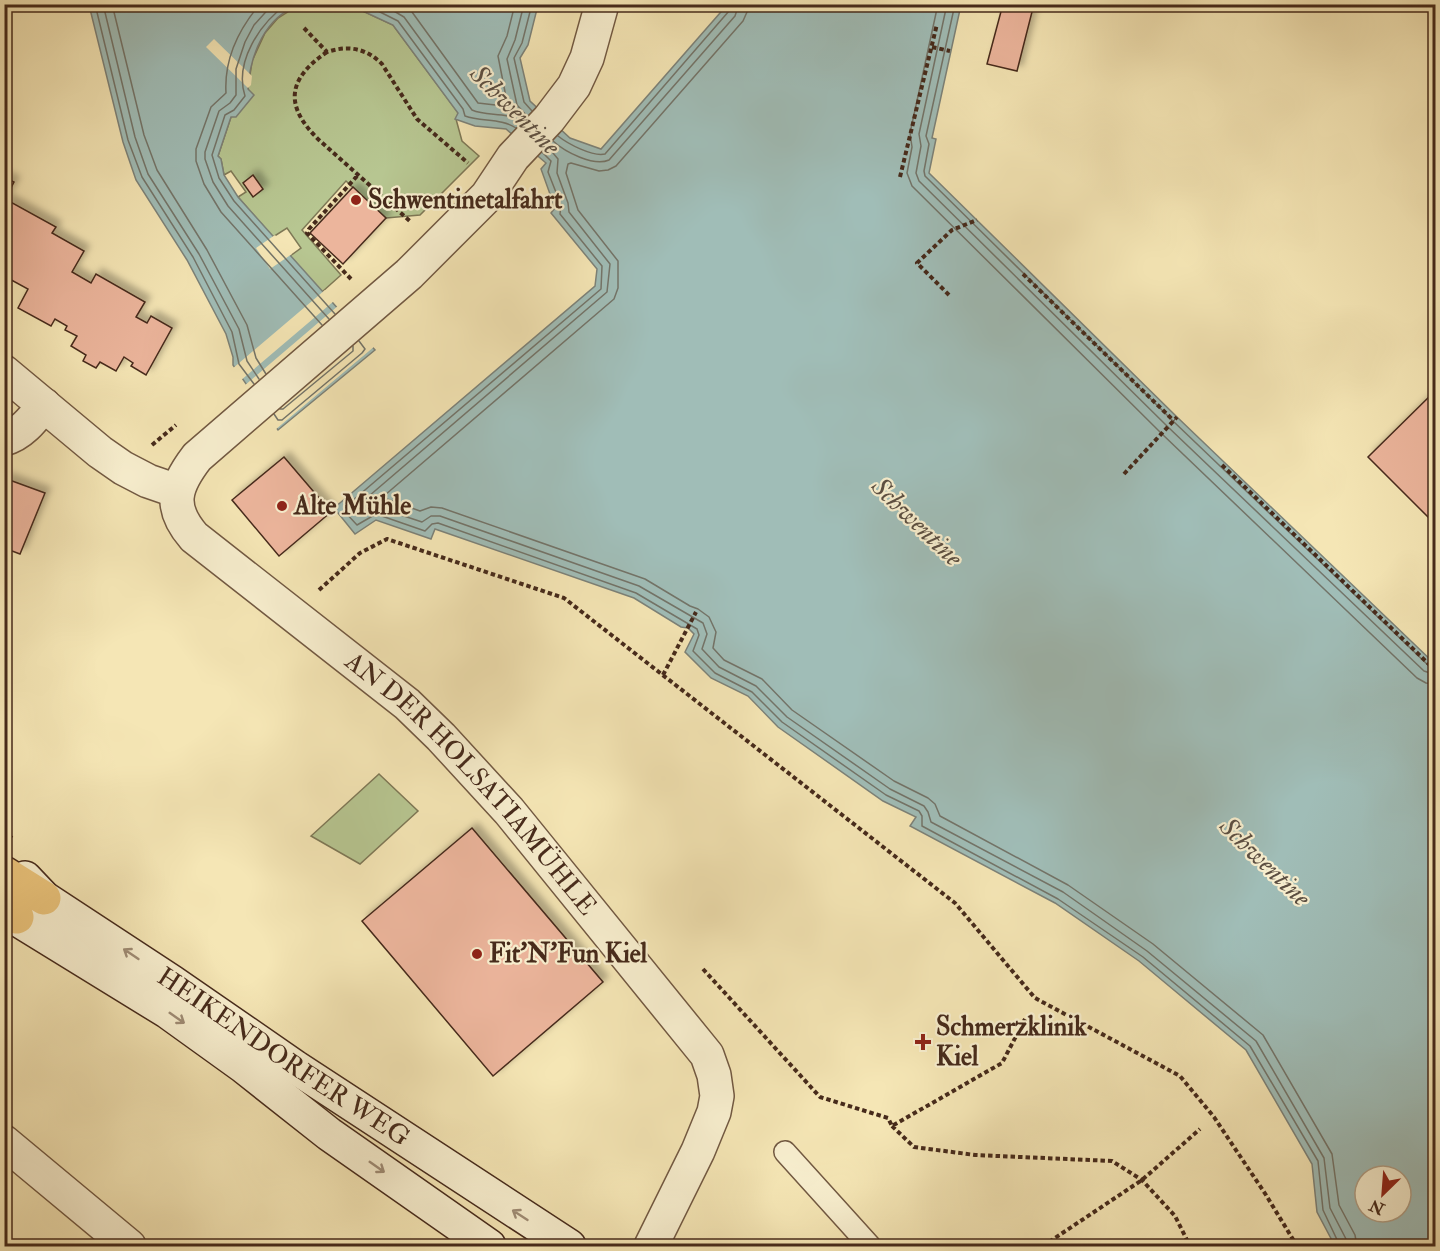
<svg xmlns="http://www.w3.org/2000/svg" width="1440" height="1251" font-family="'IM FELL Double Pica',serif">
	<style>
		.green { fill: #b7c691; stroke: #7e7856; stroke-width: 1.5 }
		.water { fill: #a0bdb7; stroke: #7c8279; stroke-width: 1.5; fill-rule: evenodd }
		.pier { fill: #f5e6b5 }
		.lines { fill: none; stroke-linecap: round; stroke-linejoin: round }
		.shore { stroke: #737469; stroke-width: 1.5 }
		.building { fill: #ecb59c; stroke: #462a1b; stroke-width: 1.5; filter: url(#shadow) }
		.lane-casing { stroke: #725942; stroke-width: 24 }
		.street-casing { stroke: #725942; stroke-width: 36 }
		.secondary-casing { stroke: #462a1b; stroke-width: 36 }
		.highway-casing { stroke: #462a1b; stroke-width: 36 }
		.path { stroke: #462a1b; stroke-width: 4; stroke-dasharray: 4.5 3; stroke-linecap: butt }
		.lane { stroke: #f8efcf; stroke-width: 21 }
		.street { stroke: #f8efcf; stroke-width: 33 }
		.secondary { stroke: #f8efcf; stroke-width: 33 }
		.highway { stroke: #eac37a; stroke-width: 33 }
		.oneway { stroke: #9f8c75 }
		.poi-dot { fill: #8f2418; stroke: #f8efcf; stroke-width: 2 }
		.labels { text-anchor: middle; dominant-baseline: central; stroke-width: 4.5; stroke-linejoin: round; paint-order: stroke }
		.poi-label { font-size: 26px; font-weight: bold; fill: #462a1b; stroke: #f8efcf; text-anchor: start }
		.street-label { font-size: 26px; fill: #462a1b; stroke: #f8efcf }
		.water-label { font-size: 27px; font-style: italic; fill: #5c4f42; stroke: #f8efcf }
	</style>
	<defs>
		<filter id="shadow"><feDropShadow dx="5.5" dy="-5.5" stdDeviation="3" flood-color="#0004"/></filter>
	</defs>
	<rect width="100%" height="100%" fill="#f5e6b5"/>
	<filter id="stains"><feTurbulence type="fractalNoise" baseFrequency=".00333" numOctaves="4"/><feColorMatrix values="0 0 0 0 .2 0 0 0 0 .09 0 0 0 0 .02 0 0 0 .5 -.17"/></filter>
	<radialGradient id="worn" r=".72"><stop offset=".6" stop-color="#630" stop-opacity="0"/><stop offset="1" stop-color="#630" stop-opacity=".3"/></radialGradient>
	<path class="green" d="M300,4l52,2 41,19 66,89 -3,5 6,22 17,15 -59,59 -34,3 -40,-37 -44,49 39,45 -19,17 -32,-36 11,-8 -14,-20 -14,9 -35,-40 8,-5 -15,-21 -7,4 -3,-16 -3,-3 13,-39 17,-28 4,-28 13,-28 13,-15z
		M379,774l39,37 -58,53 -49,-28z"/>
	<path class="water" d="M89,5h211c-35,11 -50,50 -52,84l6,6 -18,22h-5l-13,39 3,3 3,16 14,22 137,153 -97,80 -45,-65v-8l-7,-23 -39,-74 -51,-80 -13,-38z
		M345,5h193l-10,40 -8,13 10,43 40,37 31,11 126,-144h234l-29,133 4,1 -7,34 248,244 258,247v582h-100l-18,-34 -5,-48 -66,-114 -107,-89 -84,-58 -145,-77 6,-9 -33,-16 -105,-74 -30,-31 -37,-18 -26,-26 9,-18 -6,-6 -7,-1 -47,-29 -199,-69 -4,10 -55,-19 -21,14 -21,-26 261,-222 2,-17 -46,-56 4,-5 -14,-39 5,-6 -40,-34 -31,-3 -20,-7 3,-6 -65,-88 -41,-19zM1365,1176h36v36h-36z"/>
	<path class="pier" d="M214,39l38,37 -1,9 -3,3 -42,-41z
		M275,235l17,19 -22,15 -14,-21z
		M325,290l9,11 -94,80 -8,-12z
		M339,305l36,41 -100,84 -31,-44z"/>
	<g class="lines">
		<path class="shore" d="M95,4l33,136 14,37 51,80 39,75 7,32 15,20
			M103,4l32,133 13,37 51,80 40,75 8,32 12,18
			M112,4l32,131 13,35 50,80 40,75 9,33 10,16
			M260,4c-22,26 -36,55 -34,89l-15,14 -15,42v12l8,23 17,28 101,113
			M273,4l-19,21 -9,17 -9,27v26l-6,8 -11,8 -14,41v7l8,23 15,24 101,113
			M287,4c-27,19 -53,58 -42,92l-11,14 -9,5 -13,40 7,23 15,23 101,113
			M364,4l34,17 65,88 2,7c17,6 36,2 51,12
			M382,4l22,13 68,93c16,7 34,1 49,12
			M403,4l9,8 66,91 26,3 3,-4 -9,-46 9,-20 8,-32
			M524,4l-9,36 -8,19 10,46 10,11
			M748,4l-1,8 -4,9 -127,145 -8,4 -9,1 -28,-8 -3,1 -2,9 12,37 40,51v27l-4,11 -229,196 -1,3 36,13 11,-4 11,1 203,71 45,27 8,3 11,8 7,15 -3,16 11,12 38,19 30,31 102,71 34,17 7,6 5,12 128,69 85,59 110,91 69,119 7,51 16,30 2,11
			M938,4l-28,129 2,14 -5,26 5,13 249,247 256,245 9,5 10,1
			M947,4l-28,130 2,12 -5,27 3,8 249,246 256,244 12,4
			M955,4l-29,132 3,8 -5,27 1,5 248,245 256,245 7,2
			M532,111l-8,-9 -10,-44 8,-15 10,-39
			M558,136c10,8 35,21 47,18l124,-143 2,-7
			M553,141c12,11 41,26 56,19l126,-144 4,-12
			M548,147l10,12 -1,14 11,30 1,9 41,52 -3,28 -252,216v4l4,3 11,-7 7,-1 45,15 9,-6h9l199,70 64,37 4,11 -5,15 17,18 37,19 31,31 103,72 34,17 4,6 3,10 132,70 84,59 109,90 68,117 6,50 16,31 2,7
			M542,152l9,9 -3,11 13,33 -1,9 42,52 -1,23 -256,218 -1,4 13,14 19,-11 49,17 7,-7 6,-1 198,70 61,36 2,6 -6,16 22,22 37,19 30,30 104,73 33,16 3,5v10l136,73 85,58 107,89 68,115 5,49 17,36
			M280,409h3l70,-58v-5
			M274,414l4,6h4l80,-67 3,-4 -6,-8"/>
	</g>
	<path class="building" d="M1003,4h31l-17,67 -30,-7z
		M253,175l10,14 -10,8 -10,-14z
		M4,177l10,5 -9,17 51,28 -4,6 32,18 -12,21 19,11 5,-9 49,28 -9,15 11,6 4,-7 21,12 -26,47 -15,-9 2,-3 -9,-6 -8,14 -16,-9 -4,6 -13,-7 3,-6 -15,-9 6,-10 -12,-6 2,-4 -12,-7 -4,7 -33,-18 10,-19 -24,-13z
		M353,187l33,31 -43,46 -33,-31z
		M1436,390v135l-68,-68z
		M284,457l47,55 -52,44 -47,-56z
		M4,478l41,15 -25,61 -16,-6z
		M472,828l131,154 -110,94 -131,-155z"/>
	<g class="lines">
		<defs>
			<path id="lane" d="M785,1152l85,94"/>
			<g id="street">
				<path id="s1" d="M602,4l-15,54 -13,28 -25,33 -36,38 -26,39 -78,78 -212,183c-23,30 -29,50 -3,80l213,167 34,33 68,74 198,244 7,20 3,21 -3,16 -16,39 -47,95"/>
				<path d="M4,372l96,80 23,16 25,13 29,10"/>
				<path d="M4,439c18,-5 29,-20 40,-34"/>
				<path d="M4,1142l125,104"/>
			</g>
			<g id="secondary">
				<path id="s2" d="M25,878l19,20 128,84 123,85 274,179"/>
				<path d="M4,911l164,101 75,54 86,68 160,112"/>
			</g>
			<path id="highway" d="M4,873l40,25
				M4,908l13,9"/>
		</defs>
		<use href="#lane" class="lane-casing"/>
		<use href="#street" class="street-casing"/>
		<use href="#secondary" class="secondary-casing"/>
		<use href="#highway" class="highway-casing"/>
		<path class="path" d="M304,28l23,24c21,-7 39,-4 55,12l35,55 51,44
			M932,47l18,4
			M327,52c-40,27 -43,54 -8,88l92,82
			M900,177l37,-153
			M1023,274l151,147
			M351,279l-44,-46 2,-4 49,-54
			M949,295l-32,-32 35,-33 25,-10
			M152,445l24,-20
			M1222,465l214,206
			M1124,474l53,-57
			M319,590l41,-37 27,-14 177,59 391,305 80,95 145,78 34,41 52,78 31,51
			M663,675l33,-63
			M4,832l8,6
			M703,969l117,128 68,21 4,8 110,-63 23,-44
			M892,1126l22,21 61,8 137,6 30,19 33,36 15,30
			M1043,1246l99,-66 58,-51"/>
		<use href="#lane" class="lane"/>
		<use href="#street" class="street"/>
		<use href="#secondary" class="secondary"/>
		<use href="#highway" class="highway"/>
	</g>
	<defs><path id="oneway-shaft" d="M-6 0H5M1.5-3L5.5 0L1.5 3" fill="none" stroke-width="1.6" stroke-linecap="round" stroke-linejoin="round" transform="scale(1.5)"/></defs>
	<g class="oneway">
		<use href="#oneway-shaft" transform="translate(131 954) rotate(-146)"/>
		<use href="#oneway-shaft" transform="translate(177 1018) rotate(35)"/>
		<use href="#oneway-shaft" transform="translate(377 1167) rotate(35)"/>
		<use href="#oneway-shaft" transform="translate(520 1215) rotate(-147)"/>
	</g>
	<g class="poi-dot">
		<circle cx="356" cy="200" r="6"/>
		<circle cx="282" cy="506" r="6"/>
		<circle cx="477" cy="954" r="6"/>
		<path d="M920 1033h6v6h6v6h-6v6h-6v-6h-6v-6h6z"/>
	</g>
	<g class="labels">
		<g class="poi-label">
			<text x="368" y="200">Schwentinetalfahrt</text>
			<text x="294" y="506">Alte Mühle</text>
			<text x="489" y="954">Fit'N'Fun Kiel</text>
			<text x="936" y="1027">Schmerzklinik<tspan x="936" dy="30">Kiel</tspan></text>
		</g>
		<g class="street-label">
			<text stroke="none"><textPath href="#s1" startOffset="1080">AN DER HOLSATIAMÜHLE</textPath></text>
			<text stroke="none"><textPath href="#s2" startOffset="315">HEIKENDORFER WEG</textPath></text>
		</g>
		<g class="water-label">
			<text transform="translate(515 110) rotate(45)">Schwentine</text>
			<text transform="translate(917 522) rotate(44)">Schwentine</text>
			<text transform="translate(1265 862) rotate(44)">Schwentine</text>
		</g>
	</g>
	<rect width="1440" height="1251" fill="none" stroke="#f5e6b5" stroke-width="24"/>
	<rect x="6" y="6" width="1428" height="1239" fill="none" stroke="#462a1b" stroke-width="3"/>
	<rect x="12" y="12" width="1416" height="1227" fill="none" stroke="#462a1b" stroke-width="1.5"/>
	<g transform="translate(1383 1194) rotate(205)"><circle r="28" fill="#f8efcf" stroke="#b1a087" stroke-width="1.5"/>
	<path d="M0-4.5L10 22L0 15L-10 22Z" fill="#8f2418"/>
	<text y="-9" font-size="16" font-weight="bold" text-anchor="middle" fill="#462a1b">N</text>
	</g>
	<rect width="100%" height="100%" filter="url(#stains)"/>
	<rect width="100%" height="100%" fill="url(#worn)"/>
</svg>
